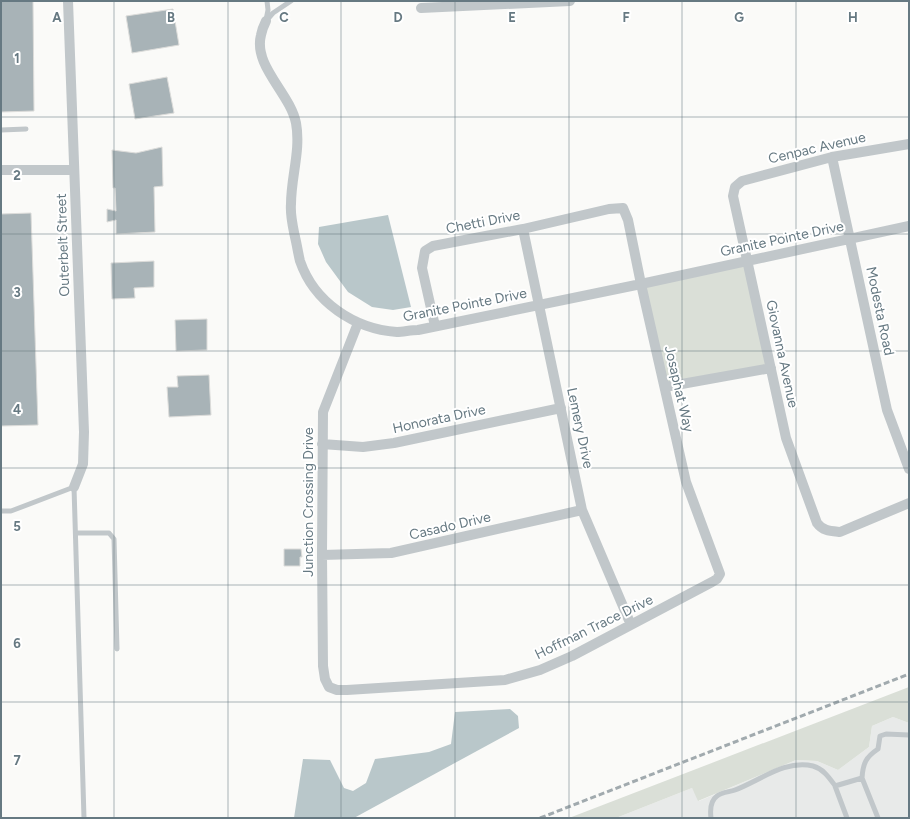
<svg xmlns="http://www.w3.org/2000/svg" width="910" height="819" font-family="Figtree,sans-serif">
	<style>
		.built { fill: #e8eae9 }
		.green { fill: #dadfd7 }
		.water { fill: #b9c7ca }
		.building { fill: #a8b3b7; stroke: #dcdcda }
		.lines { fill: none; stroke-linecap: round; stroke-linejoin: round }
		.service { stroke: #c1c7ca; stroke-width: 5 }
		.minor { stroke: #c1c7ca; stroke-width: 10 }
		.rail { stroke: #a1aaae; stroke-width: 3; stroke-dasharray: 6 3; stroke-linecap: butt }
		.grid { fill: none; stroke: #667982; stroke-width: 1; stroke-opacity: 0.55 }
		.labels { text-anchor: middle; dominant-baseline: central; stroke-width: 4; stroke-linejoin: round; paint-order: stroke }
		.street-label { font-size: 14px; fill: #667982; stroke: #fff }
		.grid-label { font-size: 13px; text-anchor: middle; font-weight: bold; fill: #667982; stroke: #fff; stroke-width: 4; stroke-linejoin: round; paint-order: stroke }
	</style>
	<rect width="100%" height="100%" fill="#fafaf8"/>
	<path class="built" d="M893,717l16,6v95h-293l76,-30 7,13 97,-41 21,1 21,9 31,-23 3,-21z"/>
	<path class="green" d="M748,261l23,107 -106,19 -24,-103z
		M909,687v36l-16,-6 -21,9 -3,21 -31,23 -21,-9 -21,-1 -98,41 -6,-13 -76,30h-47z"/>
	<path class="water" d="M388,215l23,92 -18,3 -21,-3 -24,-15 -22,-30 -8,-18 1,-17z
		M510,709l8,7 1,12 -165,90h-60l9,-59 27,1 14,28 9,3 13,-8 9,-24 54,-7 22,-8 4,-32z"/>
	<path class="building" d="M1,1h32l1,110 -33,1z
		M173,9l6,36 -47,8 -6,-37z
		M167,77l7,36 -39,6 -6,-35z
		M162,147l1,39 -9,1 1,45 -39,2v-14l-9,2v-13l9,2 -1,-23h-2l-1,-38 24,3z
		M31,213l7,212 -37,1v-212z
		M154,261v26l-20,1 1,10 -23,1 -1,-36z
		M207,319v31l-31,1 -1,-31z
		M209,375l2,40 -42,2 -2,-30h11l-1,-11z
		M284,549h17l1,8h-2v9h-16z"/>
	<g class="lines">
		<path class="service" d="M266,20l2,-10 -1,-9
			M266,21l7,-8 18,-12
			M1,130l25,-1
			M1,511h10l63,-24 10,331
			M76,533h33l5,6 3,110
			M862,778l16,40
			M711,818c-1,-8 -1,-17 6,-22 5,-4 13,-4 18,-6 24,-9 51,-31 78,-24 11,3 17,13 23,21
			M847,818l-12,-32 27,-8c1,-15 4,-21 16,-29l2,-13 6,-2 23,1"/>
		<path class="minor" d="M68,1l16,431 -1,32 -9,23
			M421,8l149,-7
			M266,21c-2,4 -4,9 -5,14 -8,31 29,58 35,88 5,27 -5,54 -5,81 -1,11 2,23 4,33 2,8 3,16 5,24 14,41 54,68 97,71 6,0 14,-2 21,-2l223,-46 268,-58
			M909,144l-77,13 -90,24 -7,6 -2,9 53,242 31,85c6,8 13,8 23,9l69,-29
			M832,157l55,253 22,59
			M1,170h73
			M523,229l59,281 49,115
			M358,323l-35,89 -1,143 1,111 2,13 4,8 8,3h10l158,-10 35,-10 32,-14 140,-74 5,-3 3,-5 -34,-92 -45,-198 -13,-64 -5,-12 -14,1 -86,20 -90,17 -8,5 -3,17 13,58
			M665,387l106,-19
			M322,444l41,3 31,-4 167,-35
			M322,555l69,-2 191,-43"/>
		<path class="rail" d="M540,818l369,-144"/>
	</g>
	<path class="grid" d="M114,1v817M228,1v817M341,1v817M455,1v817M569,1v817M682,1v817M796,1v817M1,117h908M1,234h908M1,351h908M1,468h908M1,585h908M1,702h908"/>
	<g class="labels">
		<g class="street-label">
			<text transform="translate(817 148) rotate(-13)">Cenpac Avenue</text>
			<text transform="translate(483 222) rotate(-11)">Chetti Drive</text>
			<text transform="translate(782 239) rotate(-12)">Granite Pointe Drive</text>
			<text transform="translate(63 245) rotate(-92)">Outerbelt Street</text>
			<text transform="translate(465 305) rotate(-11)">Granite Pointe Drive</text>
			<text transform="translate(880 311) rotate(78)">Modesta Road</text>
			<text transform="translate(782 354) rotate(78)">Giovanna Avenue</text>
			<text transform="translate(679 389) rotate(77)">Josaphat Way</text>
			<text transform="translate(439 419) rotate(-12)">Honorata Drive</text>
			<text transform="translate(580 428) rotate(78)">Lemery Drive</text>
			<text transform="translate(308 502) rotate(-90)">Junction Crossing Drive</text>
			<text transform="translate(450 526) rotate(-13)">Casado Drive</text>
			<text transform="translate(594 627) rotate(-26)">Hoffman Trace Drive</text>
		</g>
	</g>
	<g class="grid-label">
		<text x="57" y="22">A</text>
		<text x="171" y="22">B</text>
		<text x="284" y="22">C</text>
		<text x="398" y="22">D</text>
		<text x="512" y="22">E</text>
		<text x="626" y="22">F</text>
		<text x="739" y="22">G</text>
		<text x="853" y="22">H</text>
		<text x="17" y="63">1</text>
		<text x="17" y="180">2</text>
		<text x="17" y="297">3</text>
		<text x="17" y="414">4</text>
		<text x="17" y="531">5</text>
		<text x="17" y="648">6</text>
		<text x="17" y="765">7</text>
	</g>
	<rect width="910" height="819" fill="none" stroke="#667982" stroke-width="4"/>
</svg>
